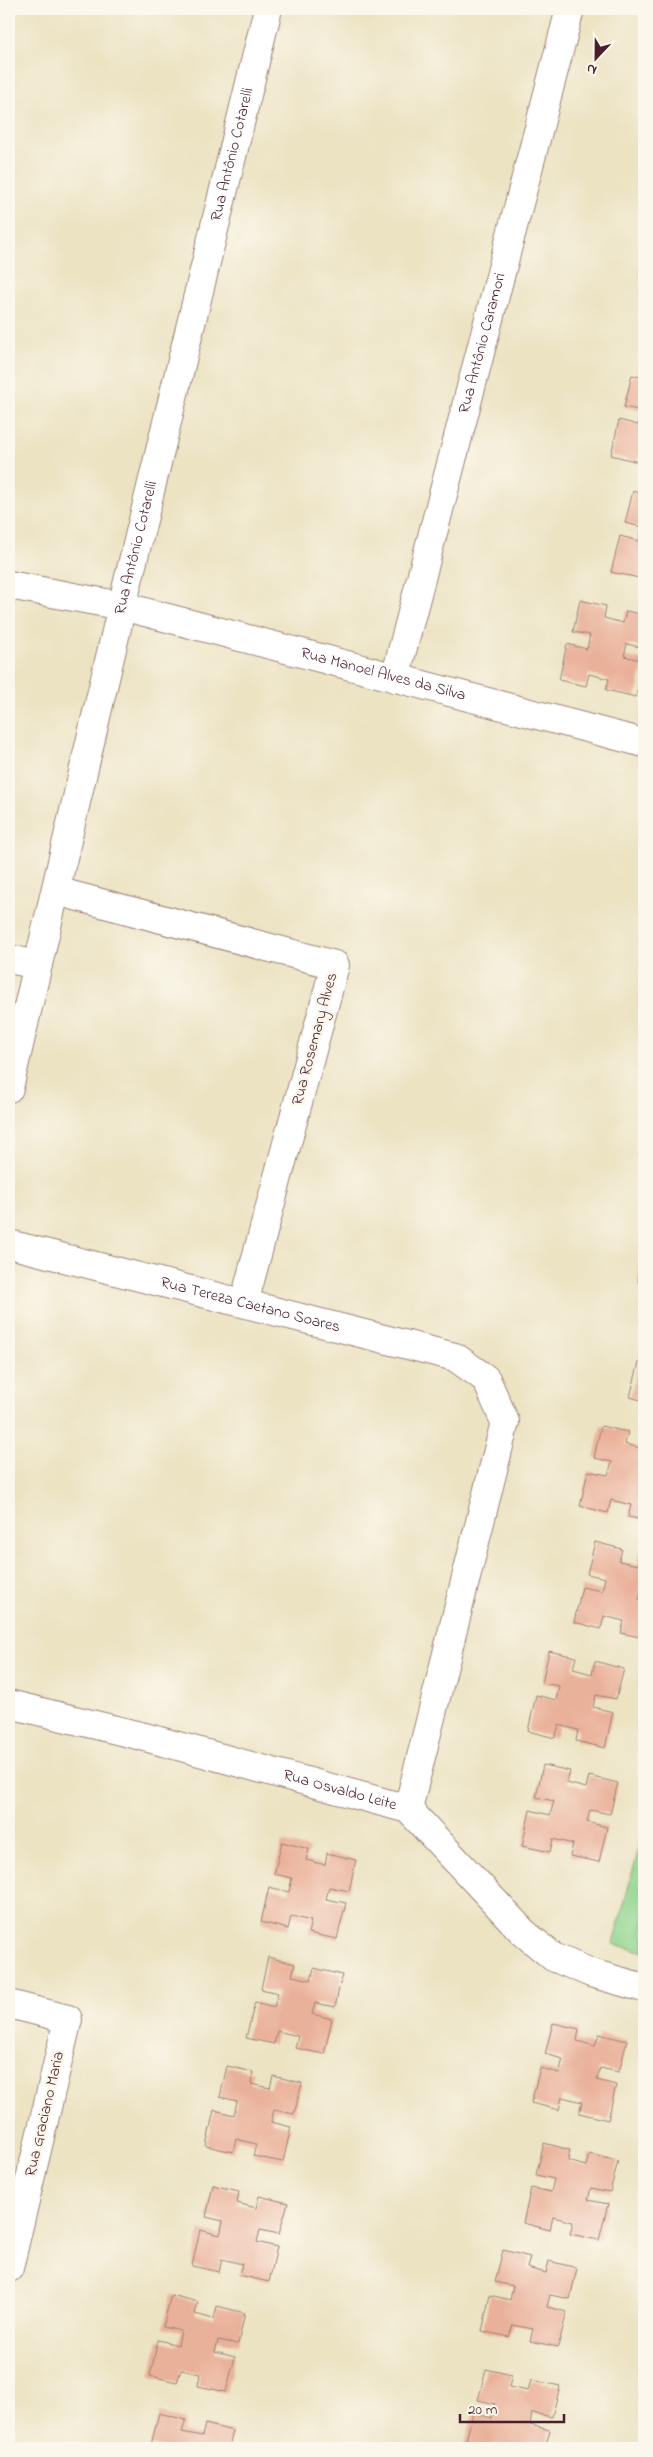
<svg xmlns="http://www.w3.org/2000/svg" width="653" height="2457" font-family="'Indie Flower',sans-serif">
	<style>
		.green { fill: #8ed48d; stroke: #6c7a5c }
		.building { fill: #eab19a }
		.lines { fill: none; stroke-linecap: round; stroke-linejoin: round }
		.minor-casing { stroke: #9b8177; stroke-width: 30 }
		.minor { stroke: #fff; stroke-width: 28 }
		.labels { text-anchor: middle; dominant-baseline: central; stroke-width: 5; stroke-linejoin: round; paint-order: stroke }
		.street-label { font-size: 16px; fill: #4a1f2b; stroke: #fbf7ec }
	</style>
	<rect width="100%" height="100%" fill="#fbf7ec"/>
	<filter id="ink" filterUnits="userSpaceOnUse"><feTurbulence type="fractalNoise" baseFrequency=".02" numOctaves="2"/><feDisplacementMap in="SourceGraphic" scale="10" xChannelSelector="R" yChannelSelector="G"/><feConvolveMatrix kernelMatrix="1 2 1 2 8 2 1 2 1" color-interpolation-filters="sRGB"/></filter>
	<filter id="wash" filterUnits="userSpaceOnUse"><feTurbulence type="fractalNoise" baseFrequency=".0096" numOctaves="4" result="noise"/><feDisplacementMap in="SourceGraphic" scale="20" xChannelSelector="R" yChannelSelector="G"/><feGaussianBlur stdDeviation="1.12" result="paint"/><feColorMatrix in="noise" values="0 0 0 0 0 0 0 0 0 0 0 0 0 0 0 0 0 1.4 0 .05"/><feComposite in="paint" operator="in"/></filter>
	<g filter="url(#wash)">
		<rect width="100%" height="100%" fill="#ece3c3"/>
		<path class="green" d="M639,1848l5,2v102l-31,-8z"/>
		<g id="blocks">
			<path class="building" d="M632,375l12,3v72l-3,-1 -3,13 -27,-7 8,-35 19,5 4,-14 -18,-4z
				M633,491l11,3v72l-2,-1 -3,13 -28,-6 9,-36 19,5 3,-14 -17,-4z
				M580,600l26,6 -2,12 19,5 3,-12 18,4v33l-17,-4 -3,12 20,5 -8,36 -30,-7 3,-11 -20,-5 -3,12 -27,-6 8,-36 20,5 3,-14 -17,-3z
				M643,1259l1,1v24l-6,-2z
				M639,1362l5,1v38l-14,-4z
				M601,1426l27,6 -3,12 19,5v71l-16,-3 3,-12 -20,-5 -3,13 -28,-7 8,-35 20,4 4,-13 -18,-4z
				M595,1542l27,7 -3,12 19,4 2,-12 4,1v33h-2l-3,12 5,1v38l-23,-5 3,-12 -20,-5 -3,13 -27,-7 8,-35 20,4 3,-13 -18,-4z
				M549,1651l27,6 -3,12 19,5 3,-13 29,8 -8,30 -20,-4 -3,12 20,5 -8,36 -29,-7 2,-11 -19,-5 -4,13 -27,-7 8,-36 20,5 3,-14 -17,-3z
				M543,1765l27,6 -3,12 19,5 3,-12 29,7 -8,31 -20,-4 -3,12 20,5 -8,35 -29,-6 3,-12 -20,-5 -3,13 -28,-6 8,-36 20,5 4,-14 -18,-4z
				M282,1842l27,7 -3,11 19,5 2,-12 29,7 -7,31 -20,-4 -3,12 20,4 -9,36 -29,-6 3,-12 -20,-5 -3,13 -27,-7 8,-35 20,5 3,-14 -18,-4z
				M268,1957l27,7 -3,12 19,4 3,-12 28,7 -7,32 -20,-4 -3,11 20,5 -8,35 -29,-6 3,-12 -21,-5 -3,13 -28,-6 9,-36 19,5 4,-14 -17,-4z
				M553,2023l26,6 -2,12 18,5 4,-12 28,7 -8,31 -19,-4 -3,12 19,5 -8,35 -29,-7 3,-11 -20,-5 -3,13 -28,-7 9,-35 19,5 4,-14 -18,-5z
				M227,2066l26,6 -2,12 19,4 3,-12 29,7 -8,31 -20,-4 -3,12 20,5 -8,35 -30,-6 3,-12 -20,-5 -3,13 -27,-6 8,-36 20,5 3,-14 -17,-4z
				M544,2143l26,7 -2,11 18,5 3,-12 29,7 -8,31 -19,-4 -3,12 20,4 -9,36 -29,-6 3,-12 -20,-5 -3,13 -27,-7 8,-35 20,4 3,-13 -18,-4z
				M213,2185l26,6 -2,12 19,5 3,-12 29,7 -9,31 -19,-4 -3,12 20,5 -8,35 -30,-7 3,-11 -20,-5 -3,13 -27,-6 8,-36 20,5 3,-14 -17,-4z
				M503,2250l27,7 -3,11 19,5 3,-12 28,7 -7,31 -20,-4 -3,12 20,5 -9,35 -28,-6 3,-12 -20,-4 -4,12 -27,-6 8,-36 20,5 3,-14 -18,-4z
				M171,2295l27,7 -3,12 19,5 3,-13 28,7 -7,31 -20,-4 -3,12 20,5 -9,35 -28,-6 2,-12 -19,-4 -4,12 -27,-6 8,-36 20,5 3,-14 -18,-4z
				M486,2369l26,6 -3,12 19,4 3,-11 29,6 -8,31 -20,-4 -2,12 20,5 -5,18h-31l-19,-5 -2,5h-29l9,-35 19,5 3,-14 -17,-4z
				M159,2413l27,7 -4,12 20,4 3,-12 28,7 -4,17h-64l-14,-3z"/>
		</g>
	</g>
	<g filter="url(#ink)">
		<use href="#blocks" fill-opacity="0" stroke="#9b8177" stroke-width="1"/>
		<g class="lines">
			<defs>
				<g id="minor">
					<path id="s1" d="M9,585l113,21 522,137"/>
					<path id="s2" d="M395,678l175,-669"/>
					<path d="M56,891l279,74 -91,338"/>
					<path d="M9,959l29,6"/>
					<path id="s3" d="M9,1088l113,-482 146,-597"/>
					<path id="s4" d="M9,1244l446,113 31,22 19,43 -97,387"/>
					<path id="s5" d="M9,1704l136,33 263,72 115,123 30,25 38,16 53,15"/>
					<path d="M9,2004l59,15 -59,249"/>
				</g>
			</defs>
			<use href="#minor" class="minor-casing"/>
			<use href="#minor" class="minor"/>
		</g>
	</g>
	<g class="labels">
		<g class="street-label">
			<text stroke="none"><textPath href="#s3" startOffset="960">Rua Antônio Cotarelli</textPath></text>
			<text stroke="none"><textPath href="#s2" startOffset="346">Rua Antônio Caramori</textPath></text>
			<text stroke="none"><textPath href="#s3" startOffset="555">Rua Antônio Cotarelli</textPath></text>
			<text stroke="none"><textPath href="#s1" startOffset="385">Rua Manoel Alves da Silva</textPath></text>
			<text transform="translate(315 1039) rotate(-75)">Rua Rosemary Alves</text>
			<text stroke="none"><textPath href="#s4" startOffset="249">Rua Tereza Caetano Soares</textPath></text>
			<text stroke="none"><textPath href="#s5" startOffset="342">Rua Osvaldo Leite</textPath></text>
			<text transform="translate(45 2114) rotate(-77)">Rua Graciano Maria</text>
		</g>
	</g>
	<rect width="653" height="2457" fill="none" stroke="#fbf7ec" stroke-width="30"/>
	<g transform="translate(596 58) rotate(202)" stroke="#fbf7ec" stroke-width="4" paint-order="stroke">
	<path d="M0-4L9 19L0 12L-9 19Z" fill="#4a1f2b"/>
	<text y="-8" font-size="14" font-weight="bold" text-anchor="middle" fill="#4a1f2b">N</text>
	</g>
	<path d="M460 2414v8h104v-8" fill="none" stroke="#4a1f2b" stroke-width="2.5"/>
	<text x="468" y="2414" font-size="15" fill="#4a1f2b" stroke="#fbf7ec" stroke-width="4" paint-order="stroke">20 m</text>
</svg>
